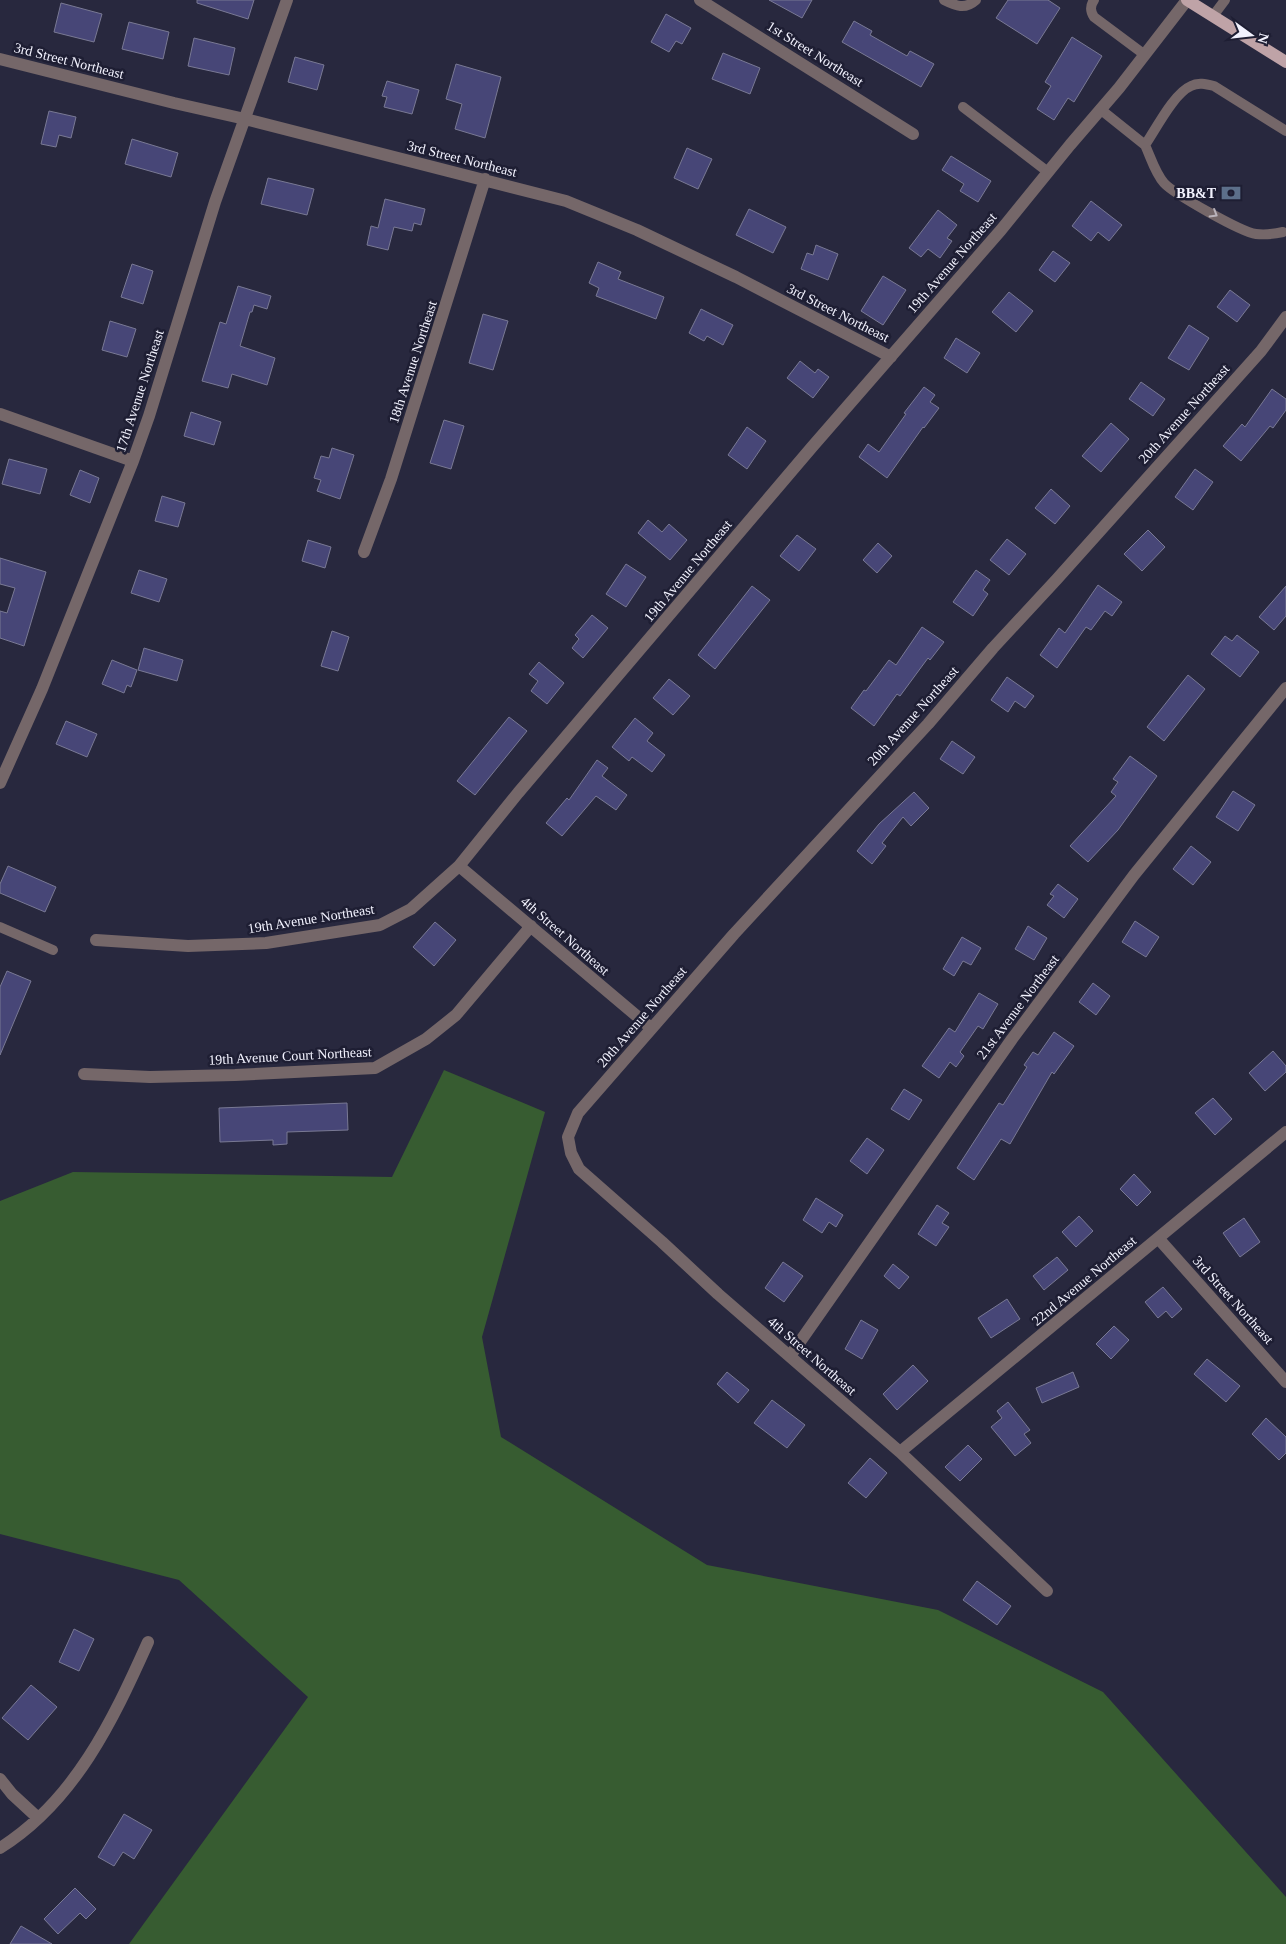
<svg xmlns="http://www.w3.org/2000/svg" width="1286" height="1944" font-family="'Times New Roman',serif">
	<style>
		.forest { fill: #375c31 }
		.building { fill: #474677; stroke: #797994 }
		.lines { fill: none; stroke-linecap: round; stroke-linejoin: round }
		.lane { stroke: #756769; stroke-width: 10 }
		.street { stroke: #756769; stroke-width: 12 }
		.primary { stroke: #bfa3a7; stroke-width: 12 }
		.oneway { stroke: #bab3bb }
		.labels { text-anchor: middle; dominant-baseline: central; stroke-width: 5; stroke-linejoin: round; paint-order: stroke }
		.street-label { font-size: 14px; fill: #f2f2fe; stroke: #1e1e33 }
		.poi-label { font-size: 14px; font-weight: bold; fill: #f2f2fe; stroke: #1e1e33; text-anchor: end }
	</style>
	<rect width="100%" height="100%" fill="#28283e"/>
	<path class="forest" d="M444,1070l101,42 -63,225 19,100 206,128 231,45 165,82 183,205v47h-1157l179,-247 -129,-117 -179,-46v-333l73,-29 319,5z"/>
	<path class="building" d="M197,0h57l-6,19 -51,-16z
		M769,0h43l-10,18z
		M1008,0h40l12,8 -23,36 -41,-26z
		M61,3l41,11 -8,28 -40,-10z
		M666,14l25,14 -9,16 -6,-3 -7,11 -18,-10z
		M854,21l18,10 -2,4 37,21 3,-5 24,13 -13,23 -79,-45z
		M129,22l40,10 -6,27 -41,-10z
		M1072,37l30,19 -28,46 -6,-4 -14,22 -17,-11 14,-23 -6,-4z
		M194,38l41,10 -6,27 -41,-9z
		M723,53l37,15 -10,26 -38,-15z
		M295,57l29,8 -7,25 -29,-8z
		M456,64l45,13 -16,61 -30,-9 7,-25 -16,-5z
		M387,81l32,9 -7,24 -28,-7 3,-10 -5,-1z
		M49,111l27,6 -5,21 -12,-3 -3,12 -15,-3z
		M132,139l46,14 -7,24 -46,-13z
		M687,148l25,11 -14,30 -24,-11z
		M951,156l40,25 -13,21 -18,-11 4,-7 -22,-14z
		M268,178l46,11 -7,26 -46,-11z
		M385,199l40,10 -4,16 -7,-2 -2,8 -18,-4 -6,23 -21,-5 4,-19 7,2z
		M1091,201l31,24 -13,16 -11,-9 -7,9 -19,-15z
		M749,209l37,18 -13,26 -37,-18z
		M938,210l19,15 -10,13 5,3 -12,17 -12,-9 -7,8 -12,-9z
		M816,245l22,9 -10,26 -27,-11 6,-16 6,2z
		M1053,251l17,12 -15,19 -16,-12z
		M598,262l23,10 -3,7 46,18 -8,22 -60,-23 3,-8 -10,-5z
		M132,264l21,7 -10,33 -22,-7z
		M883,276l23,14 -23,35 -22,-14z
		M238,286l33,10 -4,13 -13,-4 -2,7h-2l-10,34 35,12 -8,27 -35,-11 -4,14 -26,-7 18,-59 6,2z
		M1230,290l20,15 -13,17 -20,-15z
		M1009,292l24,19 -17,21 -24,-20z
		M701,309l32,16 -10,20 -16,-9 -3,5 -15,-8z
		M483,314l25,7 -15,49 -24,-7z
		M110,321l26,8 -9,28 -25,-7z
		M1189,325l20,13 -20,32 -21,-12z
		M956,338l24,15 -13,20 -23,-15z
		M800,361l15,12 3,-4 11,8 -16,21 -26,-20z
		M1141,382l24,17 -12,17 -24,-17z
		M924,387l11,8 -5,7 9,6 -15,20 -1,-1 -36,51 -28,-21 9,-13 11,8 27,-38 -2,-1z
		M1272,389l14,10v11l-13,18 -3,-2 -29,35 -18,-15 19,-22 3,3z
		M191,412l30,10 -7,23 -30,-9z
		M444,420l20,6 -13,43 -21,-6z
		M1111,423l18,16 -28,33 -19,-16z
		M747,427l19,14 -19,28 -19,-14z
		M332,448l22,7 -14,44 -23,-8 4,-11 -7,-2 7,-22 8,2z
		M9,459l38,10 -7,25 -38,-10z
		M1195,469l18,13 -20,28 -18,-13z
		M80,470l19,8 -9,25 -20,-8z
		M1051,489l19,17 -15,18 -20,-16z
		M162,496l23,7 -7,24 -23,-6z
		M648,520l14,12 7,-8 18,16 -17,20 -32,-27z
		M1148,530l17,17 -23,24 -18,-17z
		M797,535l19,14 -17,22 -19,-15z
		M1007,539l19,15 -17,21 -19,-15z
		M308,540l23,7 -6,21 -23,-7z
		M878,543l14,13 -15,17 -14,-13z
		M0,558l46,14 -22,74 -24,-8v-27l7,2 8,-25 -15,-4z
		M626,564l20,13 -20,30 -20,-13z
		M139,570l28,9 -8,23 -28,-9z
		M976,570l14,10 -7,10 5,4 -15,22 -20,-14z
		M1098,585l24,17 -10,14 -7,-5 -14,19 -5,-3 -29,41 -17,-13 19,-27 6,5z
		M752,586l18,14 -55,69 -17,-14z
		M1286,586v30l-12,14 -15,-13z
		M592,615l16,13 -25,30 -11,-10 7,-9 -4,-4z
		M922,627l22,15 -14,18 -2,-2 -28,38 -3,-2 -23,32 -23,-18 13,-18 2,1 23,-31 7,5z
		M332,631l17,6 -11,34 -17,-5z
		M1237,635l22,17 -19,25 -29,-23 14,-18 7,5z
		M144,648l39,12 -6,21 -39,-11z
		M112,660l25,10 -6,17 -4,-2 -3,8 -22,-9z
		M539,662l25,21 -17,21 -16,-13 7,-10 -9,-7z
		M1188,675l17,14 -41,52 -17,-14z
		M1007,677l27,19 -9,12 -10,-7 -7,11 -17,-12z
		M669,679l21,17 -17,19 -20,-17z
		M509,717l18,14 -52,64 -18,-14z
		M635,718l18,15 -6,8 18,14 -13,17 -20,-15 -3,4 -17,-14z
		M66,721l31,13 -10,23 -31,-13z
		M952,741l23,16 -12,17 -23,-15z
		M1130,756l27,20 -39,54 -30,32 -18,-16 46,-50 -5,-4 7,-10 -5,-3z
		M597,760l11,8 -6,8 25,19 -11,15 -20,-14 -34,40 -16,-13 21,-25 2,2z
		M1233,791l22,14 -17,26 -22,-14z
		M914,792l15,16 -18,18 -8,-9 -21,26 4,3 -14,18 -15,-13 22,-27z
		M1191,846l20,16 -18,23 -20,-16z
		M8,866l48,21 -11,25 -45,-19v-9z
		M1058,884l20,15 -14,19 -17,-13 7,-9 -4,-2z
		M1135,921l24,16 -13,20 -24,-15z
		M435,922l21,18 -22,26 -21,-19z
		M1028,926l19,12 -13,22 -19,-11z
		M962,937l19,11 -10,17 -8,-4 -9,15 -11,-7z
		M7,971l24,10 -31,74v-68z
		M1093,983l17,13 -14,19 -17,-13z
		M979,993l19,11 -15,25 -5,-3 -18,26 4,4 -8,11 -6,-5 -11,16 -17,-12 27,-38 6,4z
		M1054,1032l20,14 -20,28 -2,-2 -42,72 -9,-5 -27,41 -17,-12 42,-65 4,2 24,-38 -3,-2 9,-13 5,3z
		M1273,1051l13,15v6l-21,19 -16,-18z
		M904,1089l18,11 -13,20 -18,-11z
		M1213,1098l19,21 -17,16 -20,-22z
		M347,1103l1,27 -61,2v12l-14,1v-5l-53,2 -1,-34z
		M867,1138l17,12 -17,24 -17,-13z
		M1134,1174l17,18 -14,14 -17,-17z
		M816,1198l27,17 -7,12 -7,-5 -7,11 -19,-13z
		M937,1205l12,8 -7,10 7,4 -13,19 -18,-12z
		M1079,1216l14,15 -17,16 -14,-15z
		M1244,1218l16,24 -20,15 -17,-24z
		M1057,1257l11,13 -24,20 -11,-14z
		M783,1262l20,14 -19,26 -19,-14z
		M893,1264l16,13 -10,12 -15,-13z
		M1163,1287l19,22 -10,9 -6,-7 -8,7 -13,-16z
		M1007,1299l13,20 -29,19 -13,-20z
		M861,1320l17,10 -16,29 -17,-10z
		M1114,1326l15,14 -18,19 -15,-15z
		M1207,1359l33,27 -14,16 -32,-28z
		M913,1365l15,16 -31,29 -14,-16z
		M727,1372l22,18 -11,13 -21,-19z
		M1073,1372l6,15 -37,16 -6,-15z
		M772,1400l33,25 -18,23 -33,-25z
		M1008,1402l22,28 -6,4 7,9 -16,13 -24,-29 11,-9 -5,-7z
		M1266,1418l20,19v16l-7,7 -27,-26z
		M968,1445l14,14 -22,22 -15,-14z
		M870,1458l17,15 -21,25 -18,-15z
		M977,1581l34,25 -14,19 -34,-25z
		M74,1629l20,10 -15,32 -20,-9z
		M31,1685l26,22 -29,33 -26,-22z
		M124,1814l28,16 -18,29 -11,-7 -9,14 -16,-9z
		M75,1888l21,21 -10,10 -6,-6 -22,21 -14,-15z
		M21,1926l31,18h-42z"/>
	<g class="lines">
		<path class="lane" d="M944,0c12,6 21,10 32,0
			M1094,0c-4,6 -4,11 0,17l51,38
			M1213,16l12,-16
			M963,107l85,65
			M1100,109l45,36c11,-16 29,-52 46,-59 7,-4 15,-2 23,0l72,45
			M1145,145c6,13 10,28 19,38 10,11 77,49 92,51 9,1 18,0 27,-2
			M0,927l53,23"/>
		<path class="street" d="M700,0l213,134
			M0,59l174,44 71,16 321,82 71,29 99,47 155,80
			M0,414l133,47
			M364,552l27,-73 94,-300
			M0,783l42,-94 91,-228 16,-45 66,-214 72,-202
			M459,866l192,162
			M96,940l92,6 78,-3 114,-18 31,-16 48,-43 59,-73 294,-346 189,-217 69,-85 49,-57 68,-88
			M84,1074l66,3 85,-2 140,-7 51,-29 30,-24 75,-89
			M1158,1238l128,144
			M790,1356l222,-317 122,-164 152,-187
			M900,1452l386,-320
			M1047,1591l-147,-139 -182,-158 -56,-52 -83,-73 -8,-16 -3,-16 10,-24 156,-179 194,-210 65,-76 64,-69 204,-228 25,-34
			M0,1779l12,15 26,24
			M0,1848c75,-47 113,-128 148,-206"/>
		<path class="primary" d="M1187,0l99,62"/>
	</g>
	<defs><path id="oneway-chevron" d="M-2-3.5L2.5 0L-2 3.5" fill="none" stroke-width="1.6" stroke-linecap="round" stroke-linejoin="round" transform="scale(1.25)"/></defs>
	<use class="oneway" href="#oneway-chevron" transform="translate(1214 214) rotate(31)"/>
	<defs>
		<symbol id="bank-bare" viewBox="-9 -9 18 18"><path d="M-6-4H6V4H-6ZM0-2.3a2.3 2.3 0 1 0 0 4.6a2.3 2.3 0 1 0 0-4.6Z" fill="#5c6f8a" stroke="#1e1e33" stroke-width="2.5" paint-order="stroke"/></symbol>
	</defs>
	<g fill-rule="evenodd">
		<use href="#bank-bare" x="1217" y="179" width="28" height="28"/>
	</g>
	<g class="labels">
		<g class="street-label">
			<text transform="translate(815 54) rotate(32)">1st Street Northeast</text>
			<text transform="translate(69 61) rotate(14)">3rd Street Northeast</text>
			<text transform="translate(462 159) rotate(14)">3rd Street Northeast</text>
			<text transform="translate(952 263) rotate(-49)">19th Avenue Northeast</text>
			<text transform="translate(838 313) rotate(27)">3rd Street Northeast</text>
			<text transform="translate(413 362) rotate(-72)">18th Avenue Northeast</text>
			<text transform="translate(140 391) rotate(-72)">17th Avenue Northeast</text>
			<text transform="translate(1184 414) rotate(-48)">20th Avenue Northeast</text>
			<text transform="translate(688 571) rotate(-50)">19th Avenue Northeast</text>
			<text transform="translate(913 716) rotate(-48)">20th Avenue Northeast</text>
			<text transform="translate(311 919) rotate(-9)">19th Avenue Northeast</text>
			<text transform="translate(565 936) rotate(41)">4th Street Northeast</text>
			<text transform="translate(1018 1007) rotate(-53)">21st Avenue Northeast</text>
			<text transform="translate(642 1017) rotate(-49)">20th Avenue Northeast</text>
			<text transform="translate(290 1056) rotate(-3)">19th Avenue Court Northeast</text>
			<text transform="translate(1084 1281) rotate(-40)">22nd Avenue Northeast</text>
			<text transform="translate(1233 1300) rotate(48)">3rd Street Northeast</text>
			<text transform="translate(812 1356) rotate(41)">4th Street Northeast</text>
		</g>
		<g class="poi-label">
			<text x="1216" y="193">BB&amp;T</text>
		</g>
	</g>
	<g transform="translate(1251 35) rotate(105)" stroke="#1e1e33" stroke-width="4" paint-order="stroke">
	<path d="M0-4L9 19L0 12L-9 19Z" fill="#f2f2fe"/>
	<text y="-8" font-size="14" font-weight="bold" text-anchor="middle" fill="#f2f2fe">N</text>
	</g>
</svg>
